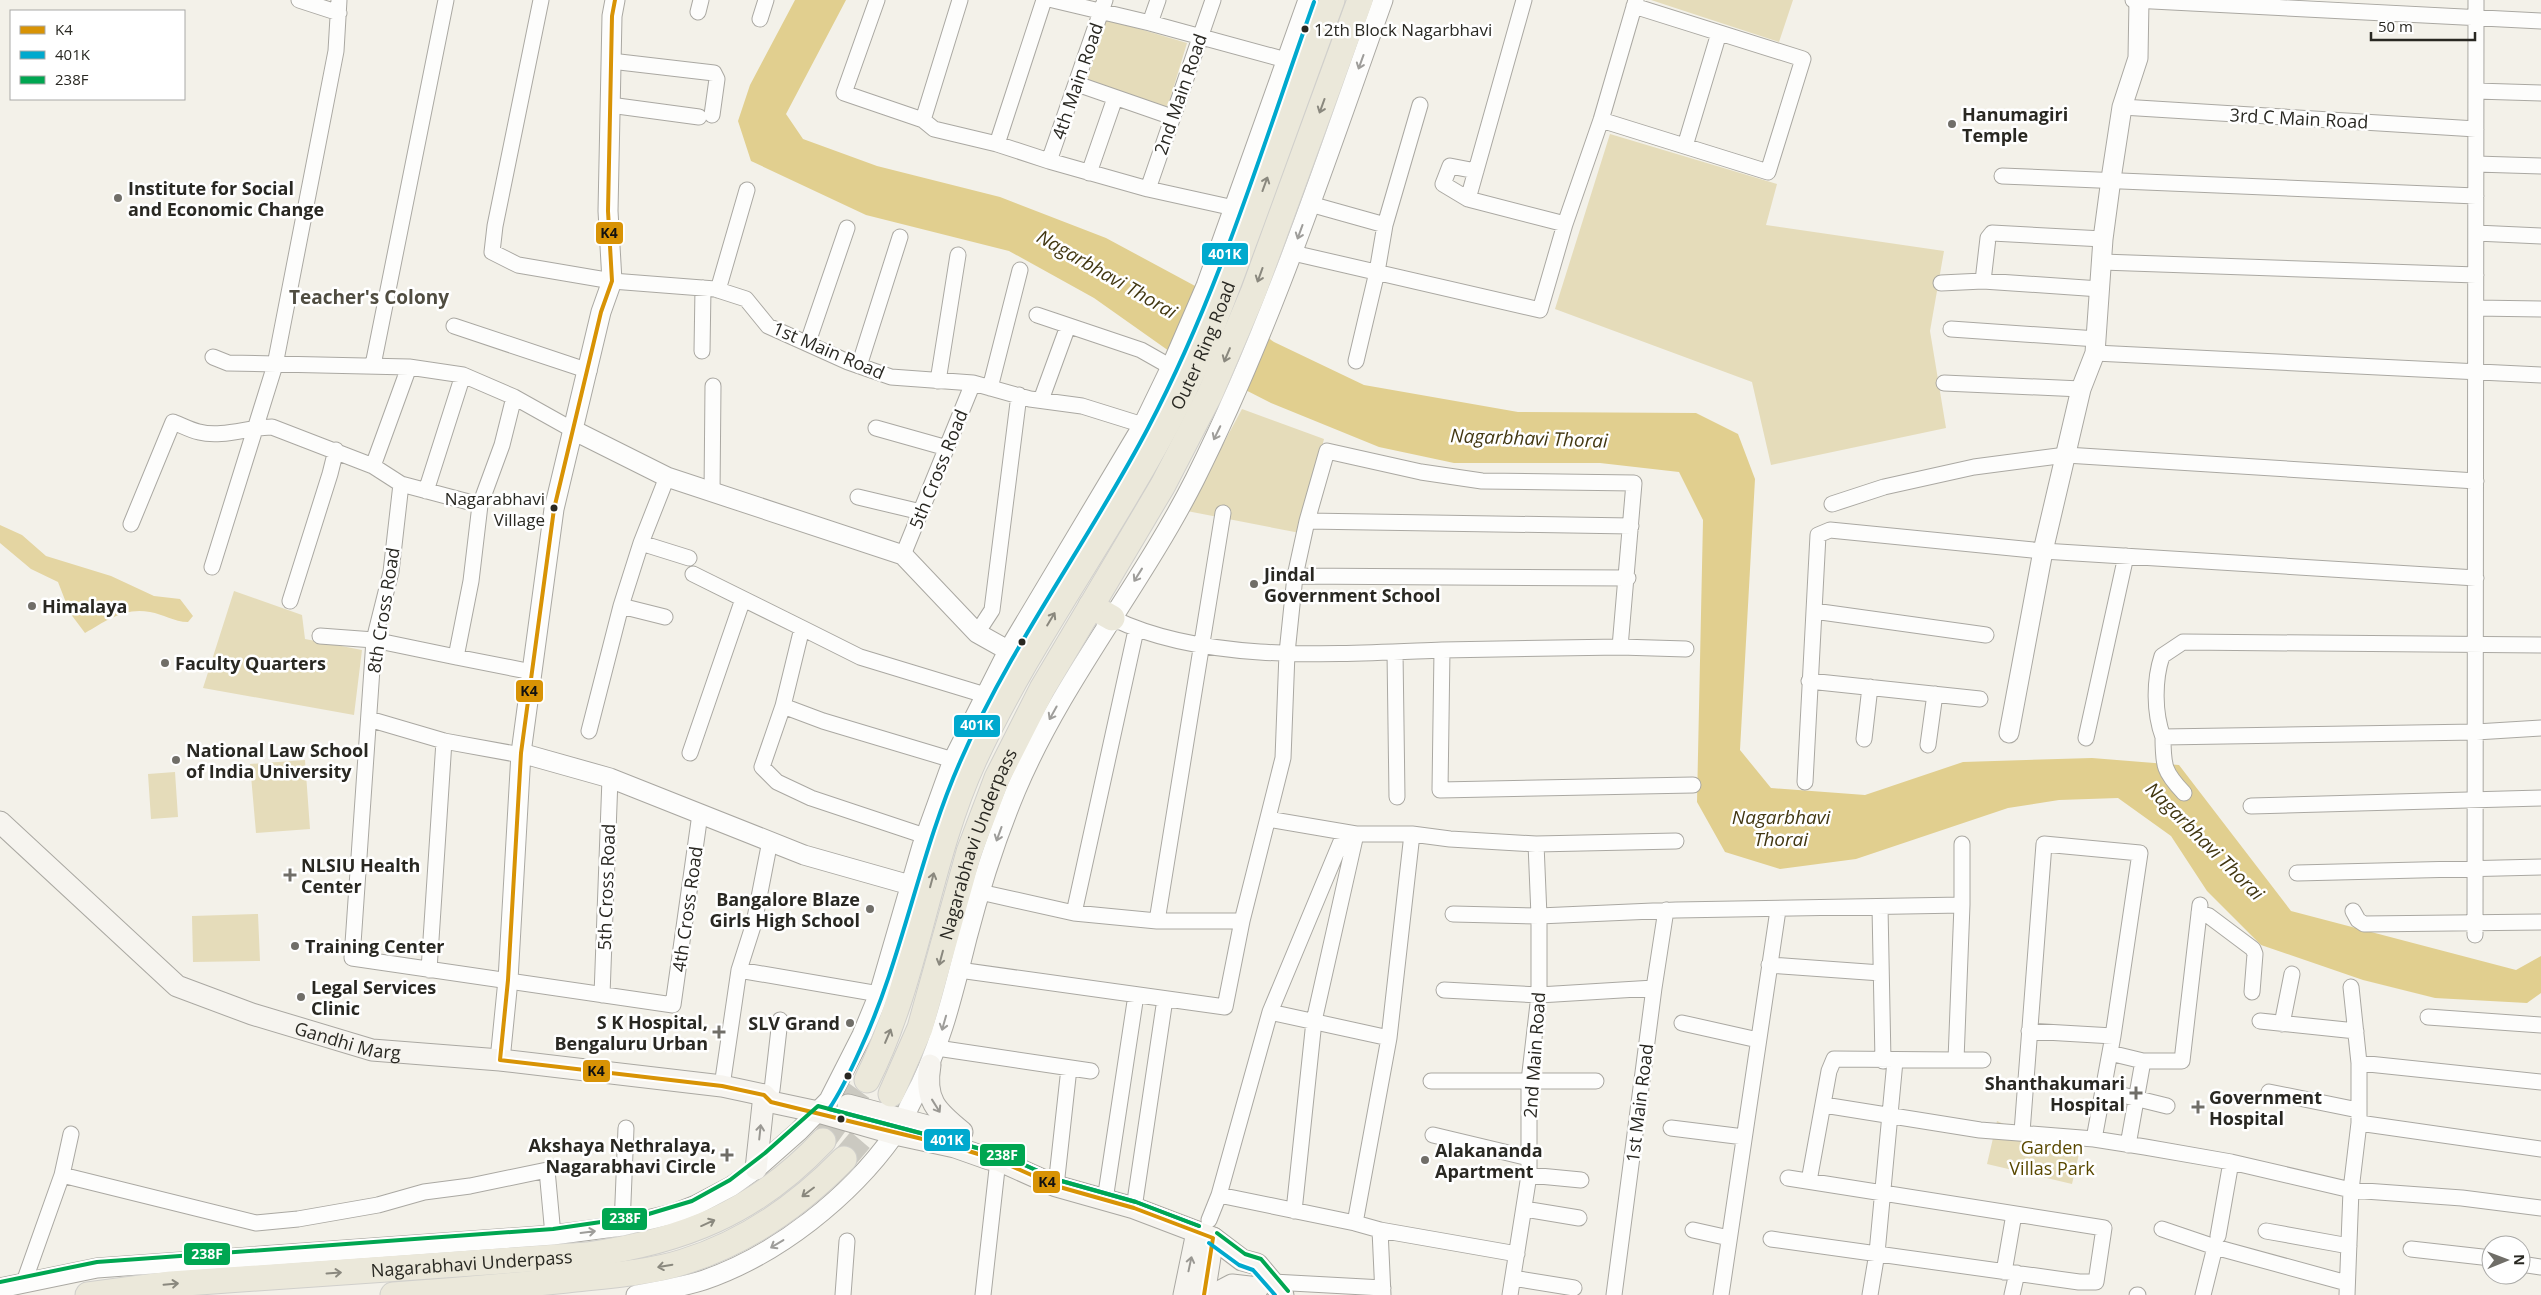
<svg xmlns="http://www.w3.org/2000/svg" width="2541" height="1295" font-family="'Open Sans',sans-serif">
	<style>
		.green { fill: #e5dcba }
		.forest { fill: #e4d5a2 }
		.water { fill: #e1cf8f }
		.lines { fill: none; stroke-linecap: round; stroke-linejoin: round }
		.trunk-tunnel { stroke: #cbc9c1; stroke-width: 25; stroke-dasharray: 25 12; stroke-linecap: butt }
		.minor-casing { stroke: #aaa8a2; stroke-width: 17 }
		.tertiary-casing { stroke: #aaa8a2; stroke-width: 21 }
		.secondary-casing { stroke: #aaa8a2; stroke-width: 23 }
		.trunk-casing { stroke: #d0cfcb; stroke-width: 27 }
		.minor { stroke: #fdfdfc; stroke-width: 15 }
		.tertiary { stroke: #fdfdfc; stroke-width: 19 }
		.secondary { stroke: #f6f4ef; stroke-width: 21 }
		.trunk { stroke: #ebe8da; stroke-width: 25 }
		.bus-1-casing { stroke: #fff; stroke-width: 8 }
		.bus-2-casing { stroke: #fff; stroke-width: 8 }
		.bus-3-casing { stroke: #fff; stroke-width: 8 }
		.bus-1 { stroke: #d89305; stroke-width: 4 }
		.bus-2 { stroke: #00a9ce; stroke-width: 4 }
		.bus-3 { stroke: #00a651; stroke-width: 4 }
		.oneway { stroke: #9e9d9a }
		.oneway2 { stroke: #8a887e }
		.oneway3 { stroke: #9a9893 }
		.bus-dot { fill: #292822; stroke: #fff; stroke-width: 2 }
		.poi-dot { fill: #706e68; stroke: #fff; stroke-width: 2 }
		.labels { text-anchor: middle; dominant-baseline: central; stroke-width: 5; stroke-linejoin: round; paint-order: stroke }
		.bus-label { font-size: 17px; fill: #292822; stroke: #fff; text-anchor: start }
		.street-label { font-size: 18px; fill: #292822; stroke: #fff }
		.poi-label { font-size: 18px; font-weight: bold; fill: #292822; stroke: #fff; text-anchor: start }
		.park-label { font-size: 18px; fill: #594800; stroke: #fff }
		.water-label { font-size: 19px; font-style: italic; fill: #423711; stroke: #fff }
		.neighbourhood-label { font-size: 19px; font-weight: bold; fill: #504d41; stroke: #fff }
		.line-badge { stroke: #fff; stroke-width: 2 }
		.badge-label { font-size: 14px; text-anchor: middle; font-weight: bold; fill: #fff }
		.pale-badge-label { font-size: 14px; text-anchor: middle; font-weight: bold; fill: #111 }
	</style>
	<rect width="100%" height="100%" fill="#f3f1e9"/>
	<path class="green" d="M1651,0h142l-14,42z
		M1106,19l81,24 -23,76 -81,-25z
		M1610,134l167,50 -11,41 178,26 -14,80 16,97 -175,37 -19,-83 -197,-73z
		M1242,409l82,30 -24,94 -113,-22z
		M234,591l68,24 3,24 57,11 -8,65 -151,-27z
		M305,760l5,69 -54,4 -6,-69z
		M175,772l3,45 -27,2 -3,-45z
		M258,914l2,47 -67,1 -1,-46z
		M1997,1121l25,11 60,9 -10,43 -85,-20z"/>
	<path class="forest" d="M0,525l22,10 24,21 65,20 43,20 26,3 13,17 -5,6c-14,0 -25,-8 -38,-10 -26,-5 -44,9 -65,21l-15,-20 -12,-31 -27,-13 -31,-26z"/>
	<path class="water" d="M795,0h51l-60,114 17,25 74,27 123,31 106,41 91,49 77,55 90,43 154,27 178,1 42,21 17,45 -15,271 31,38 94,7 98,-33 129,-4 87,7 112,146 225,59 25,-14v37l-14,10 -92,-5 -72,-18 -102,-35 -54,-54 -36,-55 -53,-38 -59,2 -51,8 -152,51 -76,10 -55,-17 -28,-50 6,-282 -24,-48 -79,-9h-146l-75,-16 -108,-44 -102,-52 -75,-53 -85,-47 -143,-36 -115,-54 -13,-40 12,-36z"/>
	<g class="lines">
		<path class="trunk-tunnel" d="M823,1141l44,-61
			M844,1159l22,-26 16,-24"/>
		<defs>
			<path id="minor" d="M299,0l40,13
				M541,0l-46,226 -3,26 26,13 94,16 103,8 31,10 22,27 80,36 43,15 82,6 57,16 52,7 61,19
				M877,0l-33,93 79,27
				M960,0l-37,120 11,9 63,15 52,17 99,28 86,19
				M1053,0l97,23 136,37
				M1524,0l-56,199 97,25
				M2133,0l408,21
				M698,12l3,-12
				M760,19l6,-19
				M1150,23l8,-23
				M611,61l103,12 3,6 -5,36
				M1077,84l95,33
				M2476,91l65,2
				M610,105l89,12
				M2122,107l354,22
				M1601,120l167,52 35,-113 -169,-53
				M997,144l47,-144
				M1685,146l34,-113
				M1049,161l56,-161
				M2476,164l65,2
				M1089,173l26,-75
				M2002,176l474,20
				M1148,189l65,-189
				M1468,199l-25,-15 7,-18 26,5
				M1310,204l75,21 35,-120
				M2476,233l65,3
				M1293,253l247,57 25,-86 36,-104 35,-120
				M2102,262l374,13
				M1983,281l117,8
				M1941,283l42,-2 5,-43 4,-5 111,6
				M718,290l29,-100
				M2476,308l65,1
				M1037,315l104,35 30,17
				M454,326l135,45
				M1951,329l146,10
				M808,342l39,-114
				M702,351l1,-63
				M2095,353l446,22
				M213,357l15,6 181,4 54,8 51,22 -12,48 -22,60 -9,76 -15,76 76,15
				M1356,361l21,-89 8,-47
				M373,365l73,-365
				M859,366l41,-129
				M938,381l20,-126
				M1944,383l137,6
				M990,388l30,-118
				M514,397l59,33
				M1041,400l27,-74
				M876,428l71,20
				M373,466l36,-99
				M401,484l-10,88 -17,68 -22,318 321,47 27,-191
				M426,491l37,-116
				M712,493l1,-107
				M858,497l63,15
				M1832,504l52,-17 90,-20 92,-12 410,26
				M1307,521l324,5
				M131,524l42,-102c8,3 17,8 26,10 23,6 50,-5 73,-5l101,39 28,18 79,21
				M641,543l48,15
				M903,555l70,-172
				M212,567l63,-202 61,-314 3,-51
				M693,574l109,54 -19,78 40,15 130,39
				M1295,576l333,2
				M290,601l40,-127 6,-24
				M621,606l44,11
				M1814,611l172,24
				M1112,618c94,46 227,36 330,32l-2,140 253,-5
				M802,628l58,29 125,38
				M977,633l15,-23 27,-215
				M320,636l54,4 82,17
				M2541,645l-358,-3 -21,14c-8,24 -8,57 1,81l313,-5 65,-4
				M1442,650l178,-3 66,2
				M1395,652l2,145
				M1809,681l171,18
				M783,706l-21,61 15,15 34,16 114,38
				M369,719l75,22 77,14
				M589,731l32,-125 20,-63 26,-66
				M2163,737c0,29 1,35 21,56
				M2086,738l40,-182
				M1864,739l6,-52
				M1928,745l7,-51
				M690,753l53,-154
				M1805,782l13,-247 12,-5 213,21 433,27
				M2251,806l290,-8
				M1268,819l88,15h56l38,5 86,5 140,-3
				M2297,873l244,-6
				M980,892l94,21 83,8h85
				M1962,905v-61
				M1880,907l3,154
				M2353,911l5,9 6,4 177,-2
				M1074,913l62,-283
				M2199,913l10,3 44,33 2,5 -3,38
				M1453,914l86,2 137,-6 286,-5 -6,155 -122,-1 -5,12 -20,110
				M1157,921l66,-408
				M2475,935l1,-935
				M1769,965l112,8
				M429,970l15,-229
				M739,970l140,24
				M959,970l266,37 17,-86 41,-163 4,-105 8,-77 12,-55 20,-70 94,21 61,9 152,2 -14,164
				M1444,990l95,5 115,-7
				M602,995l8,-217
				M1270,1012l119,26
				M2428,1017l113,8
				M2260,1021l96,10
				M1682,1023l76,17
				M2282,1024l10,-50
				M2029,1031l84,5
				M937,1048l154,23
				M2110,1053l33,8h39l18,-156
				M1956,1060h27
				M2359,1063l182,19
				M1431,1081h165
				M722,1086l17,-116 15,-47 16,-82
				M772,1090l8,-70
				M2102,1090l65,16
				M2269,1092l89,18
				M1824,1105l156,25 114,9 51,8 86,15 120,28 111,8 79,10
				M2359,1123l182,26
				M1671,1128l73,9
				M2022,1132l22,-288 96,9 -27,183 -19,103
				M1433,1135l96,23
				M2128,1145l15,-84
				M62,1175l194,48 42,-4 80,-14 46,-13 46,-6 77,-16 6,65
				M1529,1175l52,5
				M1056,1186l13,-118
				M1219,1195l136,28 25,7
				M1105,1200l31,-205
				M1134,1208l31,-209
				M1524,1209l55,9
				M1294,1211l20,-190 42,-187
				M1209,1220l10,-25 51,-183 75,-180
				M1355,1223l34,-185 23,-204
				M622,1226l4,-98
				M2162,1229l53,18 132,36
				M1693,1230l36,8
				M2266,1231l83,15
				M2218,1236l13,-74
				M1771,1239l308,43h17l8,-54 -316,-50
				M2411,1249l80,9
				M2521,1264l20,3
				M2004,1272l10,-58
				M1513,1278l61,10
				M24,1282l38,-107 9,-41
				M1273,1282l110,6
				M843,1295l4,-54
				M983,1295l15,-135
				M1383,1295l-3,-65 137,24
				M1510,1295l19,-120v-94l10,-86v-79l-3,-72
				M1614,1295l40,-307 12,-78
				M1721,1295l57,-385
				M1870,1295l7,-42 18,-192
				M2012,1295l5,-22
				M2137,1295h1
				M2203,1295l12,-48
				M2347,1295l4,-105 8,-67v-60l-8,-76"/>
			<path id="tertiary" d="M573,430l94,47 236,78 74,78 41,23
				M2009,733l34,-182 38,-162 14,-36 8,-114 8,-60 11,-72 16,-49 1,-58
				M521,753l89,25 194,77 106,30
				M500,1060l8,-80 13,-227 33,-244 47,-197 11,-31 -4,-70 4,-195 3,-16
				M0,1288l97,-20 456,-33 69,-9 51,-12 23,-9 36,-19 24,-17 43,-38 30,-31 33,-65 17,-41 43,-148 31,-86 55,-109 135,-226 28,-58 35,-81 102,-286
				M636,1295c23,-4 46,-8 68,-15 73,-25 146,-83 190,-145 8,-10 12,-23 18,-34 28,-51 41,-107 55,-163 13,-50 29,-100 49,-148 47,-111 125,-204 179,-311 77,-154 130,-317 188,-479"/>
			<g id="secondary">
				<path id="s1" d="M0,822l177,164 75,28 120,36 128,10 222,26 42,9 7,7 47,10 77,22 60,13 34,12 9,1 58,26 78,22 79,30 29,22 15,4 26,31"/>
				<path d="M930,1065c-6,35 6,46 32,67"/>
				<path d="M848,1105l106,28"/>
				<path d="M756,1169l8,-74"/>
				<path d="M1184,1295l13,-63"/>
				<path d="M1204,1295l9,-57"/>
				<path d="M1213,1295l19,-10 26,3"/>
			</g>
			<g id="trunk">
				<path d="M1091,606l21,12"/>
				<path id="s2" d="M867,1080c51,-102 60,-217 107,-320 55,-119 134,-224 195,-340 34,-63 57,-130 82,-197 27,-74 54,-149 81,-223"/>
				<path id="s3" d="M891,1094l29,-66 49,-176 28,-74 45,-89 121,-204 47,-91 43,-101 107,-293"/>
				<path id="s4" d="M88,1295l83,-11 416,-29c96,-14 168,-42 236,-114"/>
				<path d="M393,1295c58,-4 116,-9 174,-15 36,-4 82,-7 116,-18 62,-19 116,-57 161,-103"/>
			</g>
		</defs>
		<use href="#minor" class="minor-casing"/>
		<use href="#tertiary" class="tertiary-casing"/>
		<use href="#secondary" class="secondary-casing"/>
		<use href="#trunk" class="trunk-casing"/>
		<use href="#minor" class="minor"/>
		<use href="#tertiary" class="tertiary"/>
		<use href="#secondary" class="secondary"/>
		<use href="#trunk" class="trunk"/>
		<defs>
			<path id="bus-1" d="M615,0l-3,16 -4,195 4,70 -11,31 -47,197 -33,244 -13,227 -8,80 222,26 42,9 7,7 184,45 43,13 58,26 78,22 79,30 -9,57"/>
			<path id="bus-2" d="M1199,1226l-63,-24 -78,-22 -58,-26 -171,-45c13,-19 22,-39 31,-59 43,-93 59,-195 100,-288 51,-118 129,-221 188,-334 71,-135 115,-283 166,-426
				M1209,1243l30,22 14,5 22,25"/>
			<path id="bus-3" d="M1217,1233l28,21 16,5 27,32
				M0,1282l97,-20 456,-33 89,-13 50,-15 38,-21 35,-27 53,-47 182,48 58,26 78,22 63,24"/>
		</defs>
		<use href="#bus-1" class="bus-1-casing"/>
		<use href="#bus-2" class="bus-2-casing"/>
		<use href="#bus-3" class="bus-3-casing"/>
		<use href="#bus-1" class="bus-1"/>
		<use href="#bus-2" class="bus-2"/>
		<use href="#bus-3" class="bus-3"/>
	</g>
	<defs><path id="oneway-shaft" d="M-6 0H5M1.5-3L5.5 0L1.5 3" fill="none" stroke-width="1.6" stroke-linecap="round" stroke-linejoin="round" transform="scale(1.25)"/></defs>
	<g class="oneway">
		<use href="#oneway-shaft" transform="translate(1361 62) rotate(110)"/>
		<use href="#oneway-shaft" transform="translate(1300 232) rotate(110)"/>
		<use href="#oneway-shaft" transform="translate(1217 433) rotate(116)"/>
		<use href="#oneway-shaft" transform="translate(1138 575) rotate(122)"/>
		<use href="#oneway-shaft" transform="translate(1053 713) rotate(119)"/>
		<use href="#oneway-shaft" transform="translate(999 834) rotate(110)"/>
		<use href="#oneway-shaft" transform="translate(944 1023) rotate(106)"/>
		<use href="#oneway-shaft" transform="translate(588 1232) rotate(-7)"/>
		<use href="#oneway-shaft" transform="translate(777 1244) rotate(149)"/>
	</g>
	<g class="oneway2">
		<use href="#oneway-shaft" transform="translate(1322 106) rotate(110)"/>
		<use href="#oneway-shaft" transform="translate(1265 184) rotate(-70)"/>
		<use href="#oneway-shaft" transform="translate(1260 275) rotate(110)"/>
		<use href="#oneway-shaft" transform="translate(1227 355) rotate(113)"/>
		<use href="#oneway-shaft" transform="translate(1051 619) rotate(-59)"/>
		<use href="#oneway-shaft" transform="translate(932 880) rotate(-75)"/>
		<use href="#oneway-shaft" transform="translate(941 958) rotate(105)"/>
		<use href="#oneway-shaft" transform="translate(888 1036) rotate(-67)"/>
		<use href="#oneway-shaft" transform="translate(808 1192) rotate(143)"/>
		<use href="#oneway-shaft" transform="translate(708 1223) rotate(-24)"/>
		<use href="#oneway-shaft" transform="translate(665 1266) rotate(170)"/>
		<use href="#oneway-shaft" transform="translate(334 1273) rotate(-4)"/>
		<use href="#oneway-shaft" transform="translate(171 1284) rotate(-5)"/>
	</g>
	<g class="oneway3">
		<use href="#oneway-shaft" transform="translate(936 1106) rotate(58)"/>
		<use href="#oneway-shaft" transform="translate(760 1132) rotate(-84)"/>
		<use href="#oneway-shaft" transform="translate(1190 1264) rotate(-78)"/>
	</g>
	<g class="bus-dot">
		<circle cx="1305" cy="29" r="4.5"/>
		<circle cx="554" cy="508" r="4.5"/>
		<circle cx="1022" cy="642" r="4.5"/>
		<circle cx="848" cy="1076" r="4.5"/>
		<circle cx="841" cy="1119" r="4.5"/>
	</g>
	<g class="poi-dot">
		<circle cx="1952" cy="124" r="5"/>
		<circle cx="118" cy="198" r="5"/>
		<circle cx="1254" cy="584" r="5"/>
		<circle cx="32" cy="606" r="5"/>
		<circle cx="165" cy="663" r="5"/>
		<circle cx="176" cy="760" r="5"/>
		<path d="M287.5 867.5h5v5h5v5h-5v5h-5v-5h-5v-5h5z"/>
		<circle cx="870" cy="909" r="5"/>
		<circle cx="295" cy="946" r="5"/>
		<circle cx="301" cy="997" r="5"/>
		<circle cx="850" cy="1023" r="5"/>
		<path d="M716.5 1024.5h5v5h5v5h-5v5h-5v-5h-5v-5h5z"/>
		<path d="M2133.5 1085.5h5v5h5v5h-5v5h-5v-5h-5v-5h5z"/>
		<path d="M2195.5 1099.5h5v5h5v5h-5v5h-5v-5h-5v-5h5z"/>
		<path d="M724.5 1147.5h5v5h5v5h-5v5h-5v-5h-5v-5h5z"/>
		<circle cx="1425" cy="1160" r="5"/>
	</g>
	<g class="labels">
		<g class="bus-label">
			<text x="1314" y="29">12th Block Nagarbhavi</text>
			<text x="545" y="498" text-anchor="end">Nagarabhavi<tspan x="545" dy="21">Village</tspan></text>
		</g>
		<g class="street-label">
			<text transform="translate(1077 81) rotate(-71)">4th Main Road</text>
			<text transform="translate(1180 94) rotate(-71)">2nd Main Road</text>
			<text transform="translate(2299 118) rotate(3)">3rd C Main Road</text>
			<text stroke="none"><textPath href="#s2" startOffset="812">Outer Ring Road</textPath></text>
			<text transform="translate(829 350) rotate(23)">1st Main Road</text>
			<text transform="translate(938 469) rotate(-68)">5th Cross Road</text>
			<text transform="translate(383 610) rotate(-81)">8th Cross Road</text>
			<text stroke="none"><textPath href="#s3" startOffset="265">Nagarabhavi Underpass</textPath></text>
			<text transform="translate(606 887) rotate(-88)">5th Cross Road</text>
			<text transform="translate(687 909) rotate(-82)">4th Cross Road</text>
			<text stroke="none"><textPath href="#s1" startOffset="421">Gandhi Marg</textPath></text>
			<text transform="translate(1534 1055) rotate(-86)">2nd Main Road</text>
			<text transform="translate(1639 1103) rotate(-83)">1st Main Road</text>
			<text stroke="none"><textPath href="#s4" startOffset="385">Nagarabhavi Underpass</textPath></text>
		</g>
		<g class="poi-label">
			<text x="1962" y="114">Hanumagiri<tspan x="1962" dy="21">Temple</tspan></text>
			<text x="128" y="188">Institute for Social<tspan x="128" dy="21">and Economic Change</tspan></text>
			<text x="1264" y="574">Jindal<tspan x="1264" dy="21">Government School</tspan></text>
			<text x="42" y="606">Himalaya</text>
			<text x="175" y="663">Faculty Quarters</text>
			<text x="186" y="750">National Law School<tspan x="186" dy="21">of India University</tspan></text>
			<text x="301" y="865">NLSIU Health<tspan x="301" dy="21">Center</tspan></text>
			<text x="860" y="899" text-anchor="end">Bangalore Blaze<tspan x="860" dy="21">Girls High School</tspan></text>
			<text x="305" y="946">Training Center</text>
			<text x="311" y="987">Legal Services<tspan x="311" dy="21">Clinic</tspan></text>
			<text x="708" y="1022" text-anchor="end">S K Hospital,<tspan x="708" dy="21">Bengaluru Urban</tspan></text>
			<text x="840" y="1023" text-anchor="end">SLV Grand</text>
			<text x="2125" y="1083" text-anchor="end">Shanthakumari<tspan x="2125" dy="21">Hospital</tspan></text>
			<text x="2209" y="1097">Government<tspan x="2209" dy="21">Hospital</tspan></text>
			<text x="716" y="1145" text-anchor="end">Akshaya Nethralaya,<tspan x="716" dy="21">Nagarabhavi Circle</tspan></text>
			<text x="1435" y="1150">Alakananda<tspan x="1435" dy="21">Apartment</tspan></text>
		</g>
		<g class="park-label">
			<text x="2052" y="1147">Garden<tspan x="2052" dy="21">Villas Park</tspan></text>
		</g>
		<g class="water-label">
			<text transform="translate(1107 274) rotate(30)">Nagarbhavi Thorai</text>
			<text transform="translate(1529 438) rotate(2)">Nagarbhavi Thorai</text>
			<text x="1781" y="817">Nagarbhavi<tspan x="1781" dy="22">Thorai</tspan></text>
			<text transform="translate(2205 841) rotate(45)">Nagarbhavi Thorai</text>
		</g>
		<g class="neighbourhood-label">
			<text x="369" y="297">Teacher's Colony</text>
		</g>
	</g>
	<g class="line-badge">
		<rect x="595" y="221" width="29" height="24" rx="5" fill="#d89305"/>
		<rect x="1201" y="242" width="48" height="24" rx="5" fill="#00a9ce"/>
		<rect x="515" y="679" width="29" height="24" rx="5" fill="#d89305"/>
		<rect x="953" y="714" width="48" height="24" rx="5" fill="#00a9ce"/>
		<rect x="582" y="1059" width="29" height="24" rx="5" fill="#d89305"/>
		<rect x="923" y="1128" width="48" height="24" rx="5" fill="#00a9ce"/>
		<rect x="979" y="1143" width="47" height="24" rx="5" fill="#00a651"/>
		<rect x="1032" y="1170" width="29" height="24" rx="5" fill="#d89305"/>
		<rect x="601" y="1207" width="47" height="24" rx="5" fill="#00a651"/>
		<rect x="183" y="1242" width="48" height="24" rx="5" fill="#00a651"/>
	</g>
	<g class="badge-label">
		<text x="1225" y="259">401K</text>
		<text x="977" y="730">401K</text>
		<text x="947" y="1145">401K</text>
		<text x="1002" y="1160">238F</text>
		<text x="625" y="1223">238F</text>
		<text x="207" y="1259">238F</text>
	</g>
	<g class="pale-badge-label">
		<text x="609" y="238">K4</text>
		<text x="529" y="696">K4</text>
		<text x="596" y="1076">K4</text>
		<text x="1047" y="1187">K4</text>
	</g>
	<rect x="10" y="10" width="175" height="90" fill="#ffffff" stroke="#a9a9a7"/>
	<rect x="20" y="26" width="25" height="8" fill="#d89305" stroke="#a9a9a7"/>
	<text x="55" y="35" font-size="15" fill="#292822">K4</text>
	<rect x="20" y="51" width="25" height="8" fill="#00a9ce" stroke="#a9a9a7"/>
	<text x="55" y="60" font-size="15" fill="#292822">401K</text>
	<rect x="20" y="76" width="25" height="8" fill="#00a651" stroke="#a9a9a7"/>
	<text x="55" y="85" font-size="15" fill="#292822">238F</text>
	<g transform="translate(2506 1260) rotate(89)"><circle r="24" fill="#ffffff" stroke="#a9a9a7"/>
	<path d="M0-4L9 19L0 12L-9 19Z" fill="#706e68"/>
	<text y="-8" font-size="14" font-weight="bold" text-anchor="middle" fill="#292822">N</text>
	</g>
	<path d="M2371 32v8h104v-8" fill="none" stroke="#292822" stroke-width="2.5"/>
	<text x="2378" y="32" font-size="15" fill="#292822" stroke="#ffffff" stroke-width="4" paint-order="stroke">50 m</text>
</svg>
